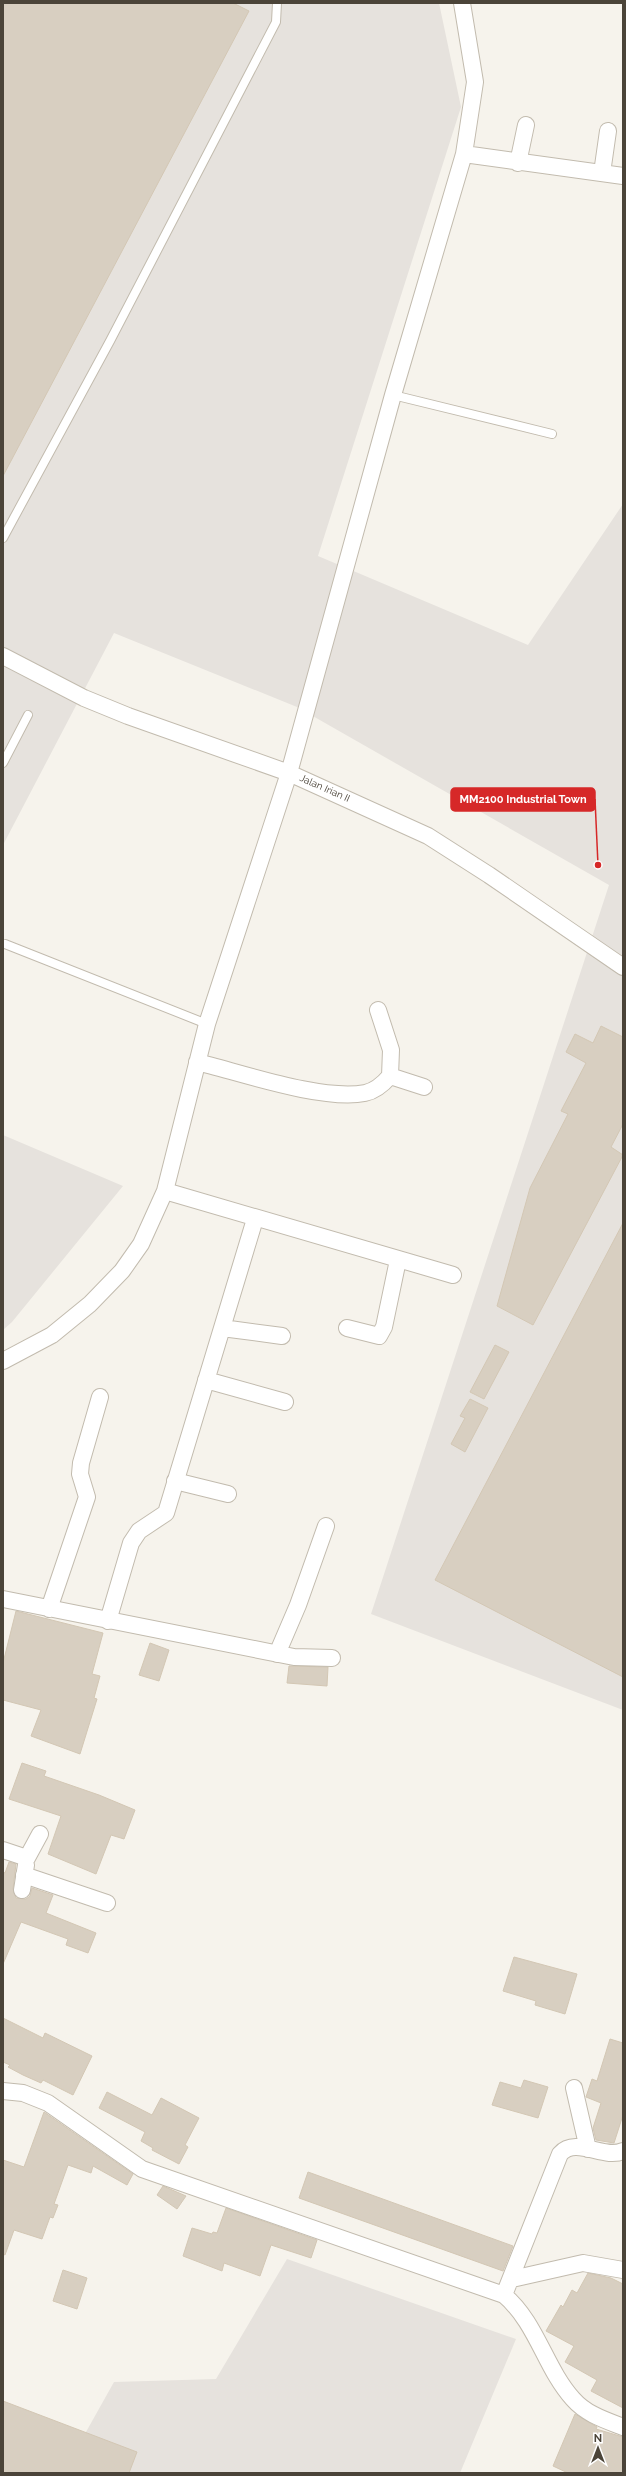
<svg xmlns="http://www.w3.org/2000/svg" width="626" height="2476" font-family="Raleway,sans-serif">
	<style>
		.industrial { fill: #e6e2dd }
		.building { fill: #d8cfc1; stroke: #d3c7b4 }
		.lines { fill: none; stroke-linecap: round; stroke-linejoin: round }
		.lane-casing { stroke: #c2bbae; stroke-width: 10 }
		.street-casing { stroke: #c2bbae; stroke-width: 18 }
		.lane { stroke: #fff; stroke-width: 8 }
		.street { stroke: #fff; stroke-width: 16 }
		.labels { text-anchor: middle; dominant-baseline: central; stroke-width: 4; stroke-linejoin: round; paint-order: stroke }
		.street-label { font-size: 10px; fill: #4b4439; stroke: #fff }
		.leader { fill: none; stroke: #d62828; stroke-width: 1.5 }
		.callout-dot { fill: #d62828; stroke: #fff; stroke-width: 1.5 }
		.callout { fill: #d62828; stroke: #d62828; stroke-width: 1.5 }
		.callout-label { font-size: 11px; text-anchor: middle; font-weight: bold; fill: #fff }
	</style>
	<rect width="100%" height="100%" fill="#f6f3ec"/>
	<path class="industrial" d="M3,3h436l22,104 -143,449 210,89 95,-141v1206l-252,-96 238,-729 -312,-178 -183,-74 -111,212z
		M3,1135l120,51 -111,136 -9,8z
		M287,2259l229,80 -56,134h-397l51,-91 102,-3z"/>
	<path class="building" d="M3,3h230l16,8 -246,465z
		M601,1026l22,11v87l-12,23 12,8 -90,170 -36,-19 33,-118 38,-74 -7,-3 25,-48 -20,-11 9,-18 18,9z
		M623,1223v454l-188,-97z
		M495,1345l14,7 -25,47 -14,-7z
		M470,1399l18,9 -23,44 -14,-8 14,-26 -5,-2z
		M16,1611l87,22 -11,41 8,2 -6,22 3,1 -17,55 -49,-18 10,-26 -38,-10v-37z
		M150,1643l19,7 -10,31 -20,-6z
		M289,1666l39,1 -1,19 -40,-3z
		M22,1763l24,8 -2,5 55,19 36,15 -11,29 -13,-4 -15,39 -48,-20 13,-38 -52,-17z
		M9,1862l7,2 -3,25 3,9 10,1 4,-3 2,-8 21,7 -7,18 50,20 -8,20 -22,-8 2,-6 -47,-17 -18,42v-92l2,1z
		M514,1957l63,17 -12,40 -30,-9 1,-4 -33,-10z
		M3,2018l40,20 2,-5 47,23 -19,39 -30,-15 -2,3 -18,-8 -15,-8 2,-2 -7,-3z
		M610,2039l13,4v72l-9,28 -18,-3 -3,-12 8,-25 -15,-6 6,-18 5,2z
		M524,2080l24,7 -10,31 -46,-13 8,-23 21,6z
		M107,2092l45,23 9,-17 38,20 -14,27 3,2 -9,17 -27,-14 1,-2 -12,-7 4,-9 -46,-24z
		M44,2112l89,62 -6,11 -34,-19 -2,7 -23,-8 -14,39 4,1 -5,13 -3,-1 -8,22 -28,-9 -9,25 -2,-1v-94l21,7z
		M308,2172l205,74 -10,25 -204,-73z
		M163,2186l23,10 -9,13 -20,-14z
		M226,2208l91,32 -6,18 -40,-13 -11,31 -36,-13 -2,8 -39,-15 9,-28 20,6 1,-2 4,1z
		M63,2270l24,8 -10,31 -24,-8z
		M588,2273l23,5 12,6v124l-32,-17 6,-11 -32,-18 9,-16 -28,-15 15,-26 2,2 9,-17 5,3z
		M3,2401l134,51 -8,21h-126z
		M575,2414l22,13 -1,2 27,8v36h-55l-15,-7z"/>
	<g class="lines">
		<defs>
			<path id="lane" d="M393,395l159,39
				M3,538l107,-197 166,-319 1,-19
				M3,763l25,-48
				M5,944l202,80"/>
			<path id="street" d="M464,154l159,22
				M518,163l8,-38
				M602,173l6,-42
				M3,656l81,42 44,18 161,57 139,63 61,39 134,92
				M378,1010l13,40 -1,26
				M197,1062c45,11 125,39 168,31 10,-2 19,-10 25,-17l34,11
				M165,1191l288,84
				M222,1328l60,8
				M347,1328l32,8 5,-9 14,-67
				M3,1361l49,-26 38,-31 32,-33 19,-27 24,-53 42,-167 82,-251 104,-378 71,-241 11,-72 -13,-79
				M206,1380l79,22
				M175,1481l53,13
				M3,1599l291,58 38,1
				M49,1609l38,-112 -7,-23 1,-11 19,-66
				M108,1621l23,-78 8,-12 27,-18 89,-294
				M277,1654l21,-49 28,-79
				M3,1850l24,8 13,-24
				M24,1875l83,28
				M22,1890l4,-25
				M574,2088l14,61
				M3,2091l20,2 25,10 94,66 362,126c33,28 41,73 69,104 13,15 32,21 50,28
				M512,2279l71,-16 40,7
				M504,2295l56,-141c16,-18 44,6 63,-3"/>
		</defs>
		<use href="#lane" class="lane-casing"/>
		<use href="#street" class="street-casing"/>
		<use href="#lane" class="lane"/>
		<use href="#street" class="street"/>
	</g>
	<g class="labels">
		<g class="street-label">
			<text transform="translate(325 788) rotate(24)">Jalan Irian II</text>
		</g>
	</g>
	<path class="leader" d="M598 865L595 799"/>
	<circle class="callout-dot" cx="598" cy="865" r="4"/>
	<rect class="callout" x="451" y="788" width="144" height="23" rx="4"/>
	<g class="callout-label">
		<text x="523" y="803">MM2100 Industrial Town</text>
	</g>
	<rect width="626" height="2476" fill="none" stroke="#4b4439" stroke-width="8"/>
	<g transform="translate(598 2448)" stroke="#ffffff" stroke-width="3" paint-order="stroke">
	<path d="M0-3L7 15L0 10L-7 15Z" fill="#4b4439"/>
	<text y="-6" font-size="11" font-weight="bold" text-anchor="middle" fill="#4b4439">N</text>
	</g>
</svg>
